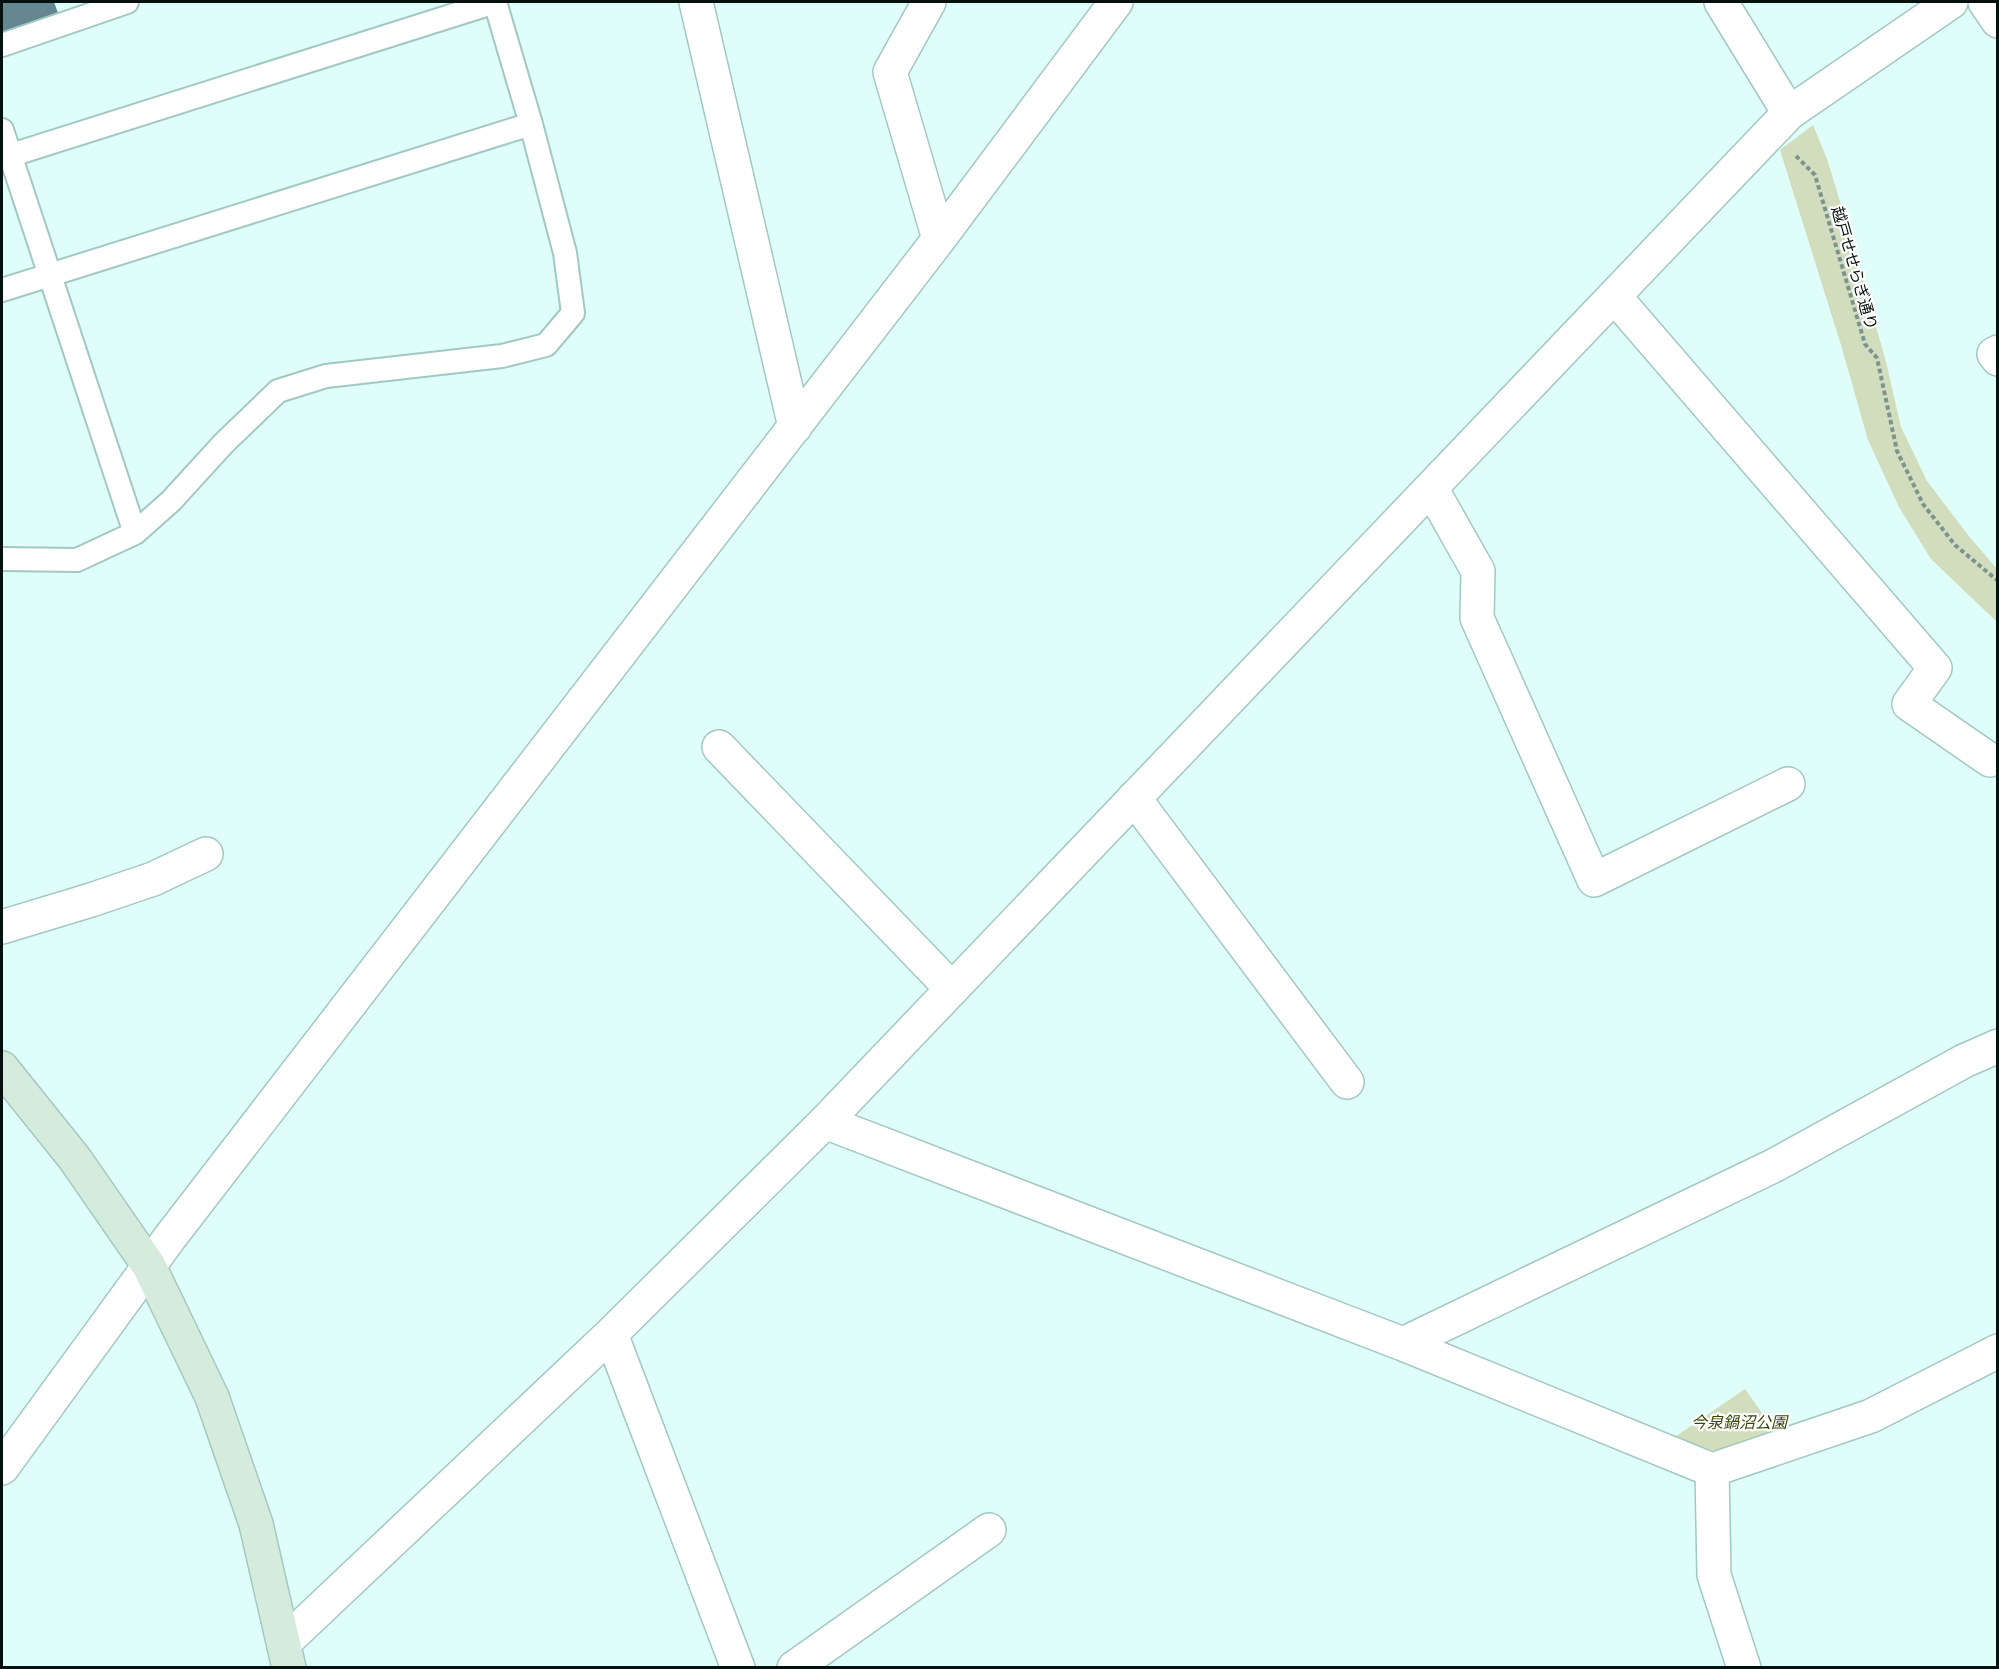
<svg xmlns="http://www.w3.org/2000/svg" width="1999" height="1669" font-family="'PT Serif','Noto Sans JP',serif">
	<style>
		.green { fill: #d1ddbc }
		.building { fill: #648790 }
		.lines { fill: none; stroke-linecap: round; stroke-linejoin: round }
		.lane-casing { stroke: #a2c8c2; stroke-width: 26 }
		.street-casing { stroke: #a2c8c2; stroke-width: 36 }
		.secondary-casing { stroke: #a2c8c2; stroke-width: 36 }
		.path { stroke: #7d9390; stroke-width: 4; stroke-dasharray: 4.5 3; stroke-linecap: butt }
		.lane { stroke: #fff; stroke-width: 22 }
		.street { stroke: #fff; stroke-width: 33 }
		.secondary { stroke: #d5ecdd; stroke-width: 33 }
		.labels { text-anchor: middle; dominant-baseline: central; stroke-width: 4.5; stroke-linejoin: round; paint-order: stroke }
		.street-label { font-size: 16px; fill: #04110f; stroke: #fff }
		.park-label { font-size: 16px; font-style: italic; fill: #354505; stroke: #fff }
	</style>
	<rect width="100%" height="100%" fill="#dffef9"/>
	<path class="green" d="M1813,125l14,34 23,75 36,128 15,65 26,54 41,54 29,34v53l-66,-63 -32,-52 -31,-67 -27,-95 -61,-195z
		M1745,1389l32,45 -54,19 -51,-14z"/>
	<path class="building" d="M2,2h52l5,14 -57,19z"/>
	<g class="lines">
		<defs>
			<path id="lane" d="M2,45l125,-43
				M2,130l133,403
				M2,158l493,-156
				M2,290l529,-166
				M2,559l75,1 58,-27 36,-32 53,-58 54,-52 48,-15 176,-20 44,-11 27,-32 -8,-60 -34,-129 -36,-122"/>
			<path id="street" d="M696,2l99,425
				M929,2l-39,70 49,167
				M1721,2l68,111
				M1985,2l13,19
				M1614,296l321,372 -26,36 81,56
				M1998,352l-4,2 4,5
				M1431,488l47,83 -1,47 117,262 194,-96
				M719,747l233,242
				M1134,798l213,284
				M2,927l89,-27 62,-21 53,-25
				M825,1122l578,222 372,-179 189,-104 34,-15
				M611,1334l127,334
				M1403,1344l309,126 2,105 30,93
				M2,1468l166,-228 771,-1001 177,-237
				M1712,1470l159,-54 127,-65
				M284,1643l327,-309 214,-212 964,-1009 162,-111
				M794,1668l195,-138"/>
			<path id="secondary" d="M2,1068l73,91 74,107 63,131 44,127 33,144"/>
		</defs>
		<use href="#lane" class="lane-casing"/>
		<use href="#street" class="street-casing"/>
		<use href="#secondary" class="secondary-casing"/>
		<path class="path" d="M1796,156l19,19 50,169 12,14 20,93 26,53 32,41 43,36"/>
		<use href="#lane" class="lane"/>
		<use href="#street" class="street"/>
		<use href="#secondary" class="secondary"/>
	</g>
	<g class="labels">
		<g class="street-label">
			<text transform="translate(1855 268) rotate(74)">越戸せせらぎ通り</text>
		</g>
		<g class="park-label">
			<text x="1739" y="1422">今泉鍋沼公園</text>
		</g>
	</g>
	<rect width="1999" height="1669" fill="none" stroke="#04110f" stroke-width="6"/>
</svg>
